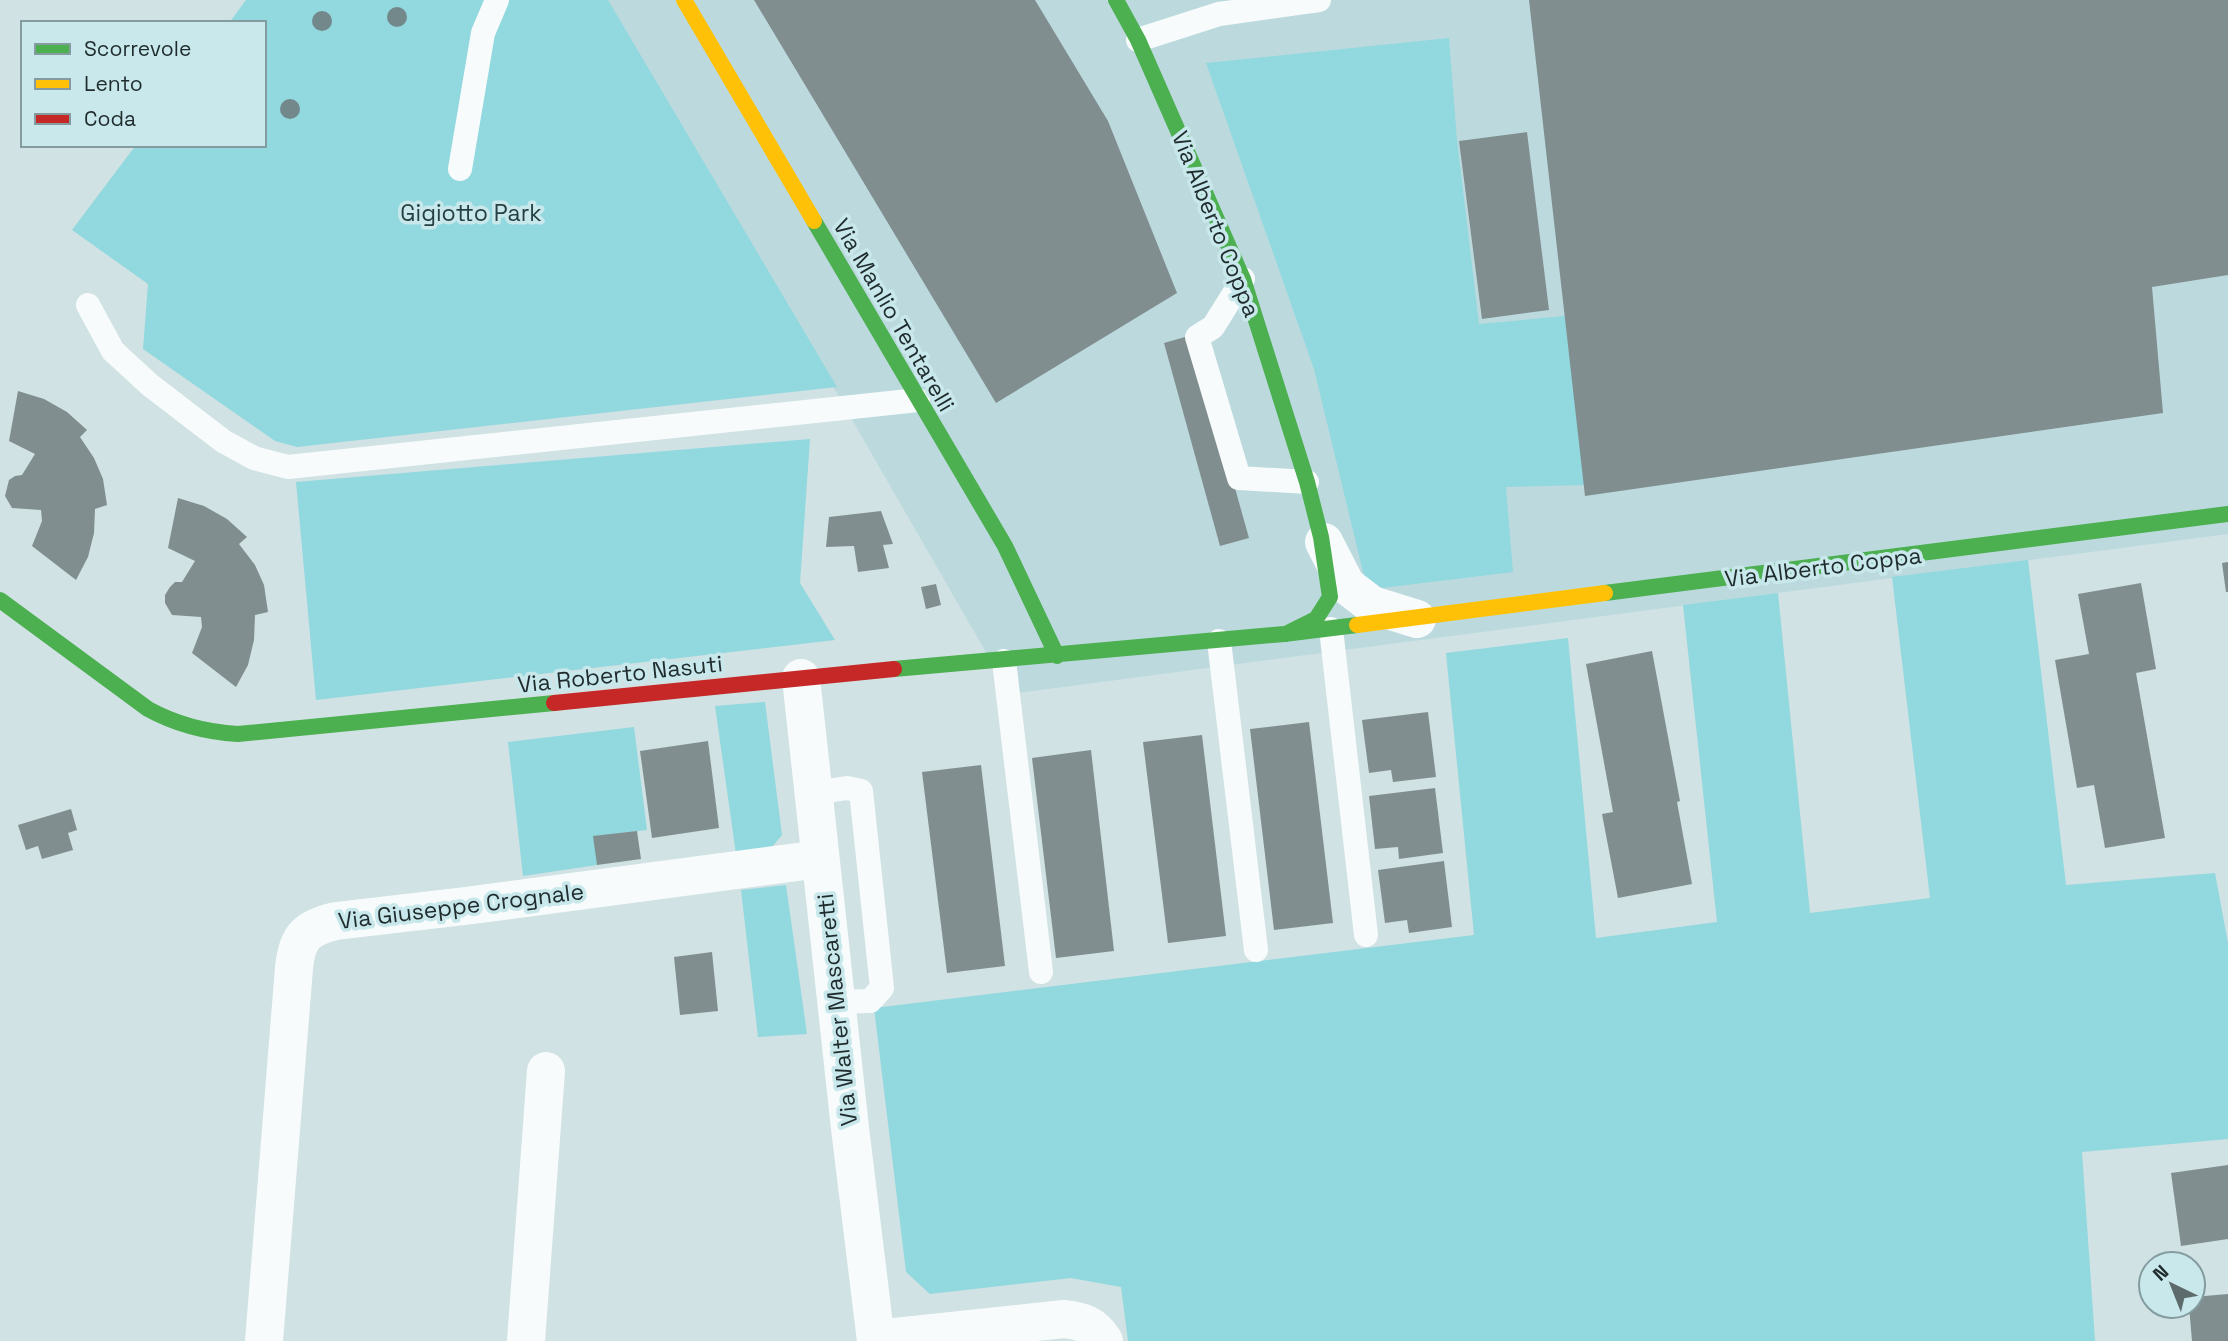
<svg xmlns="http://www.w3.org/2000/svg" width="2228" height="1341" font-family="'Space Grotesk',sans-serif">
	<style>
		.built { fill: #bcdade }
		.green { fill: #91d8df }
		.building { fill: #818e8f }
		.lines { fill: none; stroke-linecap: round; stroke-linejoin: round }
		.lane { stroke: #f8fbfb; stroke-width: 24 }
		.street { stroke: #f8fbfb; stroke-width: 38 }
		.fast { stroke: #4caf50; stroke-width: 16 }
		.slow { stroke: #ffc107; stroke-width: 16 }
		.jam { stroke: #c62828; stroke-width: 16 }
		.tree { fill: #72888a }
		.labels { text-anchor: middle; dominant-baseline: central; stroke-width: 7; stroke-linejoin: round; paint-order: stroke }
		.park-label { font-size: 23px; fill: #263f42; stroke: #c8e8eb }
		.street-label { font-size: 23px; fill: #1f2b2c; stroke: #c8e8eb }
	</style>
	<rect width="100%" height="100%" fill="#d0e2e3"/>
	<path class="built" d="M605,0h1623v534l-1218,160 -197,-342z"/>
	<path class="green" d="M246,0h362l229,387 -540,60 -22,-6 -132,-92 5,-65 -76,-54 64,-85h128v-122h-35z
		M1449,38l8,102 22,184 86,-8 20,169 -79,2 7,85 -131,16 -18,-12 -50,-207 -108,-306z
		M810,439l-10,144 35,57 -519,60 -20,-218z
		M2028,560l38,325 149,-12 13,70v196l-146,13 13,189h-967l-7,-54 -50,-9 -141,16 -24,-22 -32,-264 600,-73 -28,-282 122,-15 28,300 121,-16 -34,-317 95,-12 32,320 120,-15 -38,-321z
		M765,702l17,133 -10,12 -36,7 -21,-148z
		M634,727l13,103 -34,4 -16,31 -74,11 -15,-134z
		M786,885l21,149 -49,3 -17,-147z"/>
	<path class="building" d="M754,0h281l73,121 69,172 -181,110z
		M1529,0h699v275l-76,12 11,126 -578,83z
		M1527,132l22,178 -67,9 -23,-178z
		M1192,335l57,203 -29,8 -56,-203z
		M18,391l26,8 23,13 20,18 -7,7 14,21 9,21 4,26 -12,4 -1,24 -6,24 -12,23 -44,-34 10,-25 -1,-11 -29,-2 -7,-12 4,-16 6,-4 7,-1 13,-21 -26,-13z
		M178,498l26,8 23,13 20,18 -8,7 16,21 9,20 4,27 -13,3 -1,25 -6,25 -12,22 -44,-34 10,-26 -1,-10 -29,-2 -7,-12v-8l5,-8 5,-5h7l13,-21 -27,-13z
		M881,511l12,33 -10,1 6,23 -31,4 -4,-26 -28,1 3,-30z
		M2228,562v30h-2l-4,-29z
		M2141,583l15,86 -20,4 29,165 -60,10 -11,-63 -17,3 -22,-128 34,-6 -11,-60z
		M936,584l5,21 -15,4 -5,-22z
		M1652,651l28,150 -3,1 15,82 -74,14 -16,-84 11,-2 -27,-148z
		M1428,712l8,65 -43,5 -2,-12 -22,3 -7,-53z
		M1309,722l24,201 -59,7 -24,-201z
		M1202,735l24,201 -58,7 -25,-201z
		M708,741l11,87 -67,10 -12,-87z
		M1091,750l23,201 -58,7 -24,-200z
		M981,765l24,201 -58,7 -25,-201z
		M1435,788l8,65 -44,6 -1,-12 -23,2 -6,-53z
		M71,809l6,21 -9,3 5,17 -31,9 -4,-13 -12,4 -8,-25z
		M637,831l4,28 -44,6 -4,-29z
		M1444,861l8,66 -43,6 -2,-13 -22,3 -7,-53z
		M712,952l6,59 -38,4 -6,-58z
		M2228,1165v74l-47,7 -10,-73z
		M2228,1294v47h-36l-3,-35h4v-9z"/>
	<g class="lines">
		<path class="lane" d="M1138,40l81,-26 100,-14
			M460,169l23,-136 14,-33
			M1243,279l-30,48 -16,10 42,141 68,4
			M88,305l25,46 37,34 73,56 31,17 34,9 630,-67
			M1331,629l35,306
			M1219,641l37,309
			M1004,661l37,311
			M813,793l34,-5 14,3 21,197 -12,13 -33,1"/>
		<path class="street" d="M1324,542l22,43 26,20 45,14
			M801,678l49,450 26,213
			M876,1339l188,-20c19,2 30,6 40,22
			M264,1341l30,-373c3,-31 12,-40 42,-47l129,-15 355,-47
			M526,1341l20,-270"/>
		<path class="fast" d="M1116,0l22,40 105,239 64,203 14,55 9,60 -14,22 -30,15
			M814,221l191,325 52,110
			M1605,593l623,-79
			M0,600l148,109c29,16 57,23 90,25l316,-31
			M894,669l390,-35 73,-9"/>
		<path class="slow" d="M684,0l130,221
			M1357,625l248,-32"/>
		<path class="jam" d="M554,703l340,-34"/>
	</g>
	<g class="tree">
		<circle cx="397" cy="17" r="10"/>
		<circle cx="322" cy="21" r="10"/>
		<circle cx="290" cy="109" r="10"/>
	</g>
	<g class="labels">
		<g class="park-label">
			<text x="471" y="213">Gigiotto Park</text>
		</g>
		<g class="street-label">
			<text transform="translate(1216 224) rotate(68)">Via Alberto Coppa</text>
			<text transform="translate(894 315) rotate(60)">Via Manlio Tentarelli</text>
			<text transform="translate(1823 567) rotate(-7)">Via Alberto Coppa</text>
			<text transform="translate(620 674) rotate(-6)">Via Roberto Nasuti</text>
			<text transform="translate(461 906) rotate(-7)">Via Giuseppe Crognale</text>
			<text transform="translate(837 1010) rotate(-96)">Via Walter Mascaretti</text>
		</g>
	</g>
	<rect x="21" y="21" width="245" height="126" fill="#c8e8eb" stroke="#849c9f" stroke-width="2"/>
	<rect x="35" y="44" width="35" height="10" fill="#4caf50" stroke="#849c9f" stroke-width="2"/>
	<text x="84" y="56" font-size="21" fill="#1f2b2c">Scorrevole</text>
	<rect x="35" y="79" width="35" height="10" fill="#ffc107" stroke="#849c9f" stroke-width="2"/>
	<text x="84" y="91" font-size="21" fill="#1f2b2c">Lento</text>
	<rect x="35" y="114" width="35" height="10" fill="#c62828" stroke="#849c9f" stroke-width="2"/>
	<text x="84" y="126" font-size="21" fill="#1f2b2c">Coda</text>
	<g transform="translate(2172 1285) rotate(317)"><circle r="33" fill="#c8e8eb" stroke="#849c9f" stroke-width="2"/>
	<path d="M0-5L12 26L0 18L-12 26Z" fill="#5d6b6c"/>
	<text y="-10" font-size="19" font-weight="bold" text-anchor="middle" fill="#1f2b2c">N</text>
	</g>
</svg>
